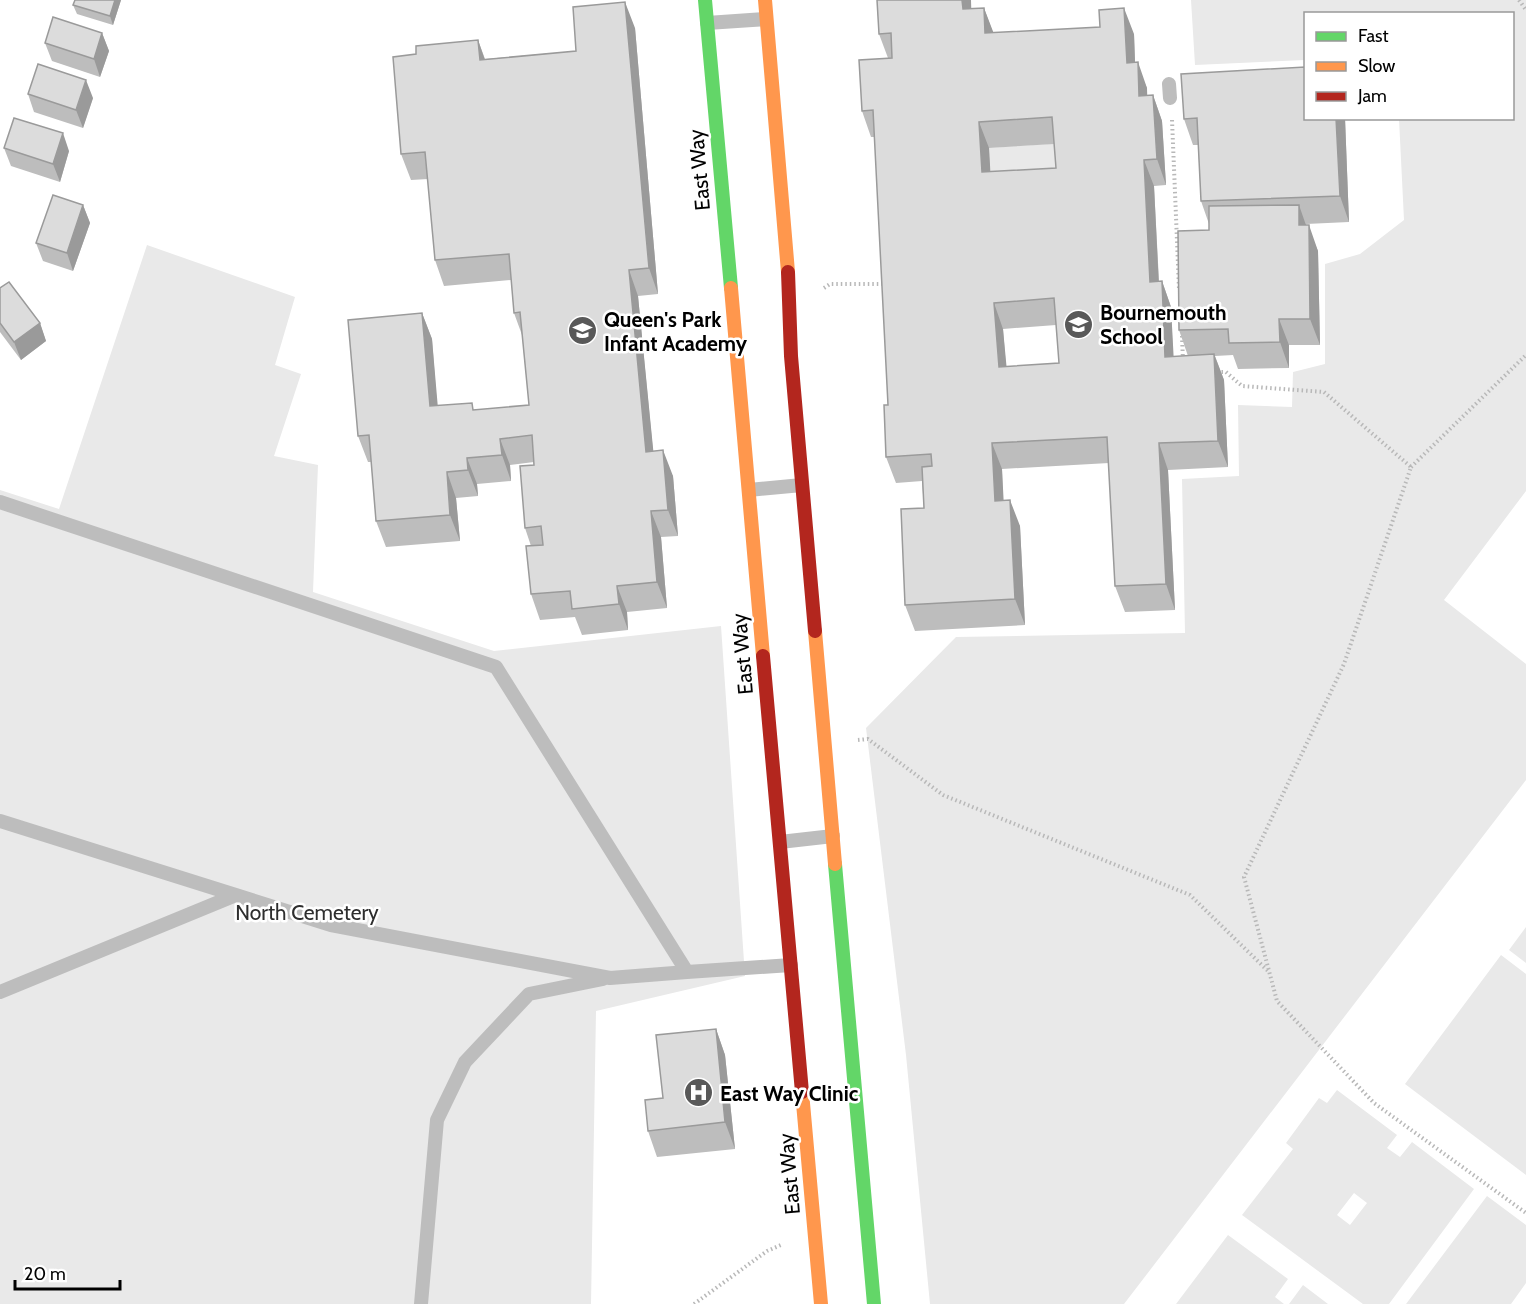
<svg xmlns="http://www.w3.org/2000/svg" width="1526" height="1304" font-family="Cabin,sans-serif">
	<style>
		.green { fill: #e9e9e9; fill-rule: evenodd }
		.lines { fill: none; stroke-linecap: round; stroke-linejoin: round }
		.path { stroke: #b8b8b8; stroke-width: 4; stroke-dasharray: 1.5 3; stroke-linecap: butt }
		.lane { stroke: #bdbdbd; stroke-width: 14 }
		.fast { stroke: #63d668; stroke-width: 14 }
		.slow { stroke: #ff974d; stroke-width: 14 }
		.jam { stroke: #b3261e; stroke-width: 14 }
		.wall { fill: #bdbdbd; fill-rule: evenodd }
		.shaded-wall { fill: #9a9a9a }
		.building { fill: #dcdcdc; stroke: #9a9a9a; stroke-width: 1.5; fill-rule: evenodd }
		.labels { text-anchor: middle; dominant-baseline: central; stroke-width: 5; stroke-linejoin: round; paint-order: stroke }
		.street-label { font-size: 21px; fill: #000; stroke: #fff }
		.poi-label { font-size: 21px; font-weight: bold; fill: #000; stroke: #fff; text-anchor: start }
		.park-label { font-size: 21px; fill: #2e2e2e; stroke: #fff }
	</style>
	<rect width="100%" height="100%" fill="#fff"/>
	<path class="green" d="M1191,0h335v491l-82,109 82,64v116l-402,524h-194l-24,-249 -40,-327 90,-91 229,-4 -3,-154 57,-3 -1,-71 54,2 1,-35 32,-8v-100l35,-10 44,-34 -5,-101 113,-1v-104h-206l-1,46 -110,5z
		M1062,143l4,51 -74,5 -3,-51z
		M147,245l148,52 -20,68 26,9 -27,82 44,9 -5,127 181,59 227,-25 24,350 -149,35 -5,293h-591v-814l59,19z
		M1526,927v36l-17,-13z
		M1501,955l25,19v201l-121,-91z
		M1337,1090l60,45 -10,13 13,9 12,-15 62,47 -85,115h-26l-121,-89 51,-66 -7,-6 33,-45 8,5zM1354,1193l13,10 -17,22 -13,-10z
		M1487,1196l39,29v58l-15,21h-105z
		M1228,1235l60,44 -13,18 9,7h-108z
		M1303,1285l25,19h-39z"/>
	<g class="lines">
		<path class="path" d="M1519,0l7,10
			M1172,120l7,169
			M824,288l6,-4h57
			M1182,336l1,25
			M1217,372h9l16,14 82,6 87,75 -67,197 -100,213 33,124 97,102 152,110
			M1411,467l115,-112
			M858,740l10,-1 75,56 247,100 78,76
			M694,1304l73,-53 14,-6"/>
		<path class="lane" d="M707,23l59,-4
			M1169,84l1,14
			M749,490l53,-5
			M0,502l496,165 191,305 104,-7
			M0,821l331,104 279,53 77,-6
			M780,842l53,-6
			M0,992l236,-97
			M421,1304l16,-184 28,-58 64,-68 74,-15"/>
		<path class="fast" d="M705,0l26,288
			M835,864l39,440"/>
		<path class="slow" d="M765,0l23,272
			M731,288l32,368
			M815,631l20,233
			M802,1092l19,212"/>
		<path class="jam" d="M788,272l3,84 24,275
			M763,656l39,436"/>
	</g>
	<path class="wall" d="M75,0h46l-8,25 -36,-11 -4,-9z
		M877,0h94v9l13,-1 9,25 141,1 1,29 12,25v7h6l9,26 4,64 -12,1 5,95h3l9,26 2,50 15,-1 -9,-26 30,-100v-6l-8,-23 -3,-56h-5l-9,-26 -3,-45 124,44h40l4,104 -43,2 12,27 2,94h-31v23l-51,1 -5,-14 -18,1 9,24 4,87 -60,3 7,140 -50,2 -10,-26 -6,-123 -107,6 1,31 17,26 5,99 -110,6 -10,-26 19,-97 -2,-27 -26,2 -10,-26 2,-52 -13,-268h-4l-9,-26 26,-53 -9,-24zM1054,144l2,24 -66,4 -1,-24zM1056,325l3,38 -53,4 -3,-38z
		M635,28l23,266 -20,2 15,155 20,25 5,60 -17,1 6,71 -40,4 1,18 -46,5 -7,-18 -35,3 -9,-26v-48l-6,-18 9,-66 -24,3 1,16 -34,3 1,12 -22,2 4,43 -74,6 -10,-26 -5,-59h-3l-10,-26 64,-123 10,26 5,67 38,4 54,-5 -7,-70 -8,-22 -3,-33 -67,6 -9,-26 -7,-81 -17,1 -10,-26 15,-100 62,-14 7,19 91,-8z
		M102,33l7,18 -9,26 -48,-16 -7,-18z
		M28,94l65,4 -10,30 -49,-16z
		M4,148l65,3 -9,31 -49,-16z
		M83,205l7,18 -17,48 -30,-10 -7,-18z
		M0,288l40,35 6,18 -25,19 -21,-28z
		M716,1029l9,26 10,94 -78,8 -9,-26 15,-33z"/>
	<path class="shaded-wall" d="M115,0h6l-8,25 -3,-9z
		M962,0h9l1,35 -9,-26z
		M625,2l10,26 23,266 -9,-26z
		M984,8l10,26 -9,-1z
		M1124,8l10,26 2,55 -9,-26z
		M102,33l7,18 -9,26 -6,-18z
		M478,40l9,26 -7,-6z
		M1138,62l9,26 1,34 -9,-26z
		M86,80l7,18 -10,30 -7,-18z
		M1153,95l9,26 4,64 -9,-26z
		M1336,118h9l4,104 -9,-26z
		M979,122l10,26 3,51 -10,-27z
		M63,133l6,18 -9,31 -7,-18z
		M1144,160l10,26 6,122 -10,-26z
		M83,205l7,18 -17,48 -6,-18z
		M1299,205l9,26 -9,-6z
		M1309,225l9,26 2,94 -10,-26z
		M629,270l9,26 18,182 -10,-26z
		M1162,281l9,26 4,76 -10,-26z
		M994,303l9,26 6,64 -10,-26z
		M422,313l10,26 8,93 -10,-26z
		M1279,319l10,26v23l-9,-26z
		M40,323l6,18 -25,19 -7,-18z
		M1214,354l10,26 4,87 -10,-26z
		M500,439l10,26 1,16 -9,-26z
		M992,443l10,26 3,58 -10,-26z
		M1159,443l9,27 7,140 -9,-26z
		M663,450l10,26 5,60 -10,-26z
		M467,458l10,26 1,12 -10,-26z
		M447,472l9,26 4,43 -10,-26z
		M1010,500l10,26 5,99 -10,-26z
		M651,511l10,26 6,71 -10,-26z
		M617,586l10,26 1,18 -9,-26z
		M716,1029l9,26 10,94 -10,-27z"/>
	<path class="building" d="M75,0h40l-5,16 -37,-11z
		M877,0h85l1,9 21,-1 1,25 115,-6 -1,-17 25,-2 3,55 11,-1 1,34 14,-1 4,64 -13,1 6,122 12,-1 3,76 49,-3 4,87 -59,2 7,141 -51,2 -8,-149 -115,6 3,58 15,-1 5,99 -110,6 -4,-96 23,-1 -2,-41 10,-1 -1,-12 -45,3 -2,-52h4l-15,-295 -11,1 -3,-51 33,-2 -1,-25 -12,1zM1052,117l4,51 -74,4 -3,-50zM1054,298l5,65 -60,4 -5,-64z
		M625,2l24,266 -20,2 17,182 17,-2 5,60 -17,1 6,71 -40,4 2,18 -47,5 -2,-18 -39,3 -5,-48 17,-1 -2,-19 -16,2 -5,-62 14,-1 -2,-30 -32,4 2,16 -35,3 1,12 -21,2 3,43 -74,6 -7,-86 -11,1 -10,-116 74,-7 8,93 42,-3 1,7 56,-5 -9,-93 -6,1 -5,-59 -74,6 -10,-108 -24,2 -8,-97 23,-3v-8l62,-6 2,20 96,-9 -3,-44z
		M53,17l49,16 -8,26 -49,-16z
		M38,64l48,16 -10,30 -48,-16z
		M1305,67v51h31l4,78 -139,5 -4,-83 -13,1 -3,-45z
		M14,118l49,15 -10,31 -49,-16z
		M53,195l30,10 -16,48 -31,-10z
		M1299,205v20h10l1,94h-31l1,23 -51,1 -1,-14 -49,1 -1,-99 31,-1v-24z
		M9,282l31,41 -26,19 -14,-19v-35z
		M716,1029l9,93 -77,9 -3,-31 18,-2 -7,-63z"/>
	<defs>
		<symbol id="school-disc" viewBox="-11 -11 22 22"><circle r="9.5" fill="#595959" stroke="#fff"/><path d="M0-5L7-2L0 1L-7-2ZM-4 1L0 2.5L4 1V4Q0 6-4 4Z" fill="#fff"/></symbol>
		<symbol id="hospital-disc" viewBox="-11 -11 22 22"><circle r="9.5" fill="#595959" stroke="#fff"/><path d="M-5-5h3v3.5h4V-5h3V5h-3V1.5h-4V5h-3Z" fill="#fff"/></symbol>
	</defs>
	<g fill-rule="evenodd">
		<use href="#school-disc" x="1062" y="308" width="33" height="33"/>
		<use href="#school-disc" x="566" y="314" width="33" height="33"/>
		<use href="#hospital-disc" x="682" y="1076" width="33" height="33"/>
	</g>
	<g class="labels">
		<g class="street-label">
			<text transform="translate(699 170) rotate(-95)">East Way</text>
			<text transform="translate(742 654) rotate(-95)">East Way</text>
			<text transform="translate(789 1174) rotate(-95)">East Way</text>
		</g>
		<g class="poi-label">
			<text x="1100" y="312">Bournemouth<tspan x="1100" dy="24">School</tspan></text>
			<text x="604" y="319">Queen's Park<tspan x="604" dy="24">Infant Academy</tspan></text>
			<text x="720" y="1093">East Way Clinic</text>
		</g>
		<g class="park-label">
			<text x="307" y="912">North Cemetery</text>
		</g>
	</g>
	<rect x="1304" y="12" width="210" height="108" fill="#ffffff" stroke="#999999" stroke-width="1.5"/>
	<rect x="1316" y="32" width="30" height="9" fill="#63d668" stroke="#999999" stroke-width="1.5"/>
	<text x="1358" y="42" font-size="18" fill="#000000">Fast</text>
	<rect x="1316" y="62" width="30" height="9" fill="#ff974d" stroke="#999999" stroke-width="1.5"/>
	<text x="1358" y="72" font-size="18" fill="#000000">Slow</text>
	<rect x="1316" y="92" width="30" height="9" fill="#b3261e" stroke="#999999" stroke-width="1.5"/>
	<text x="1358" y="102" font-size="18" fill="#000000">Jam</text>
	<path d="M15 1280v9h105v-9" fill="none" stroke="#000000" stroke-width="3"/>
	<text x="24" y="1280" font-size="18" fill="#000000" stroke="#ffffff" stroke-width="4.5" paint-order="stroke">20 m</text>
</svg>
